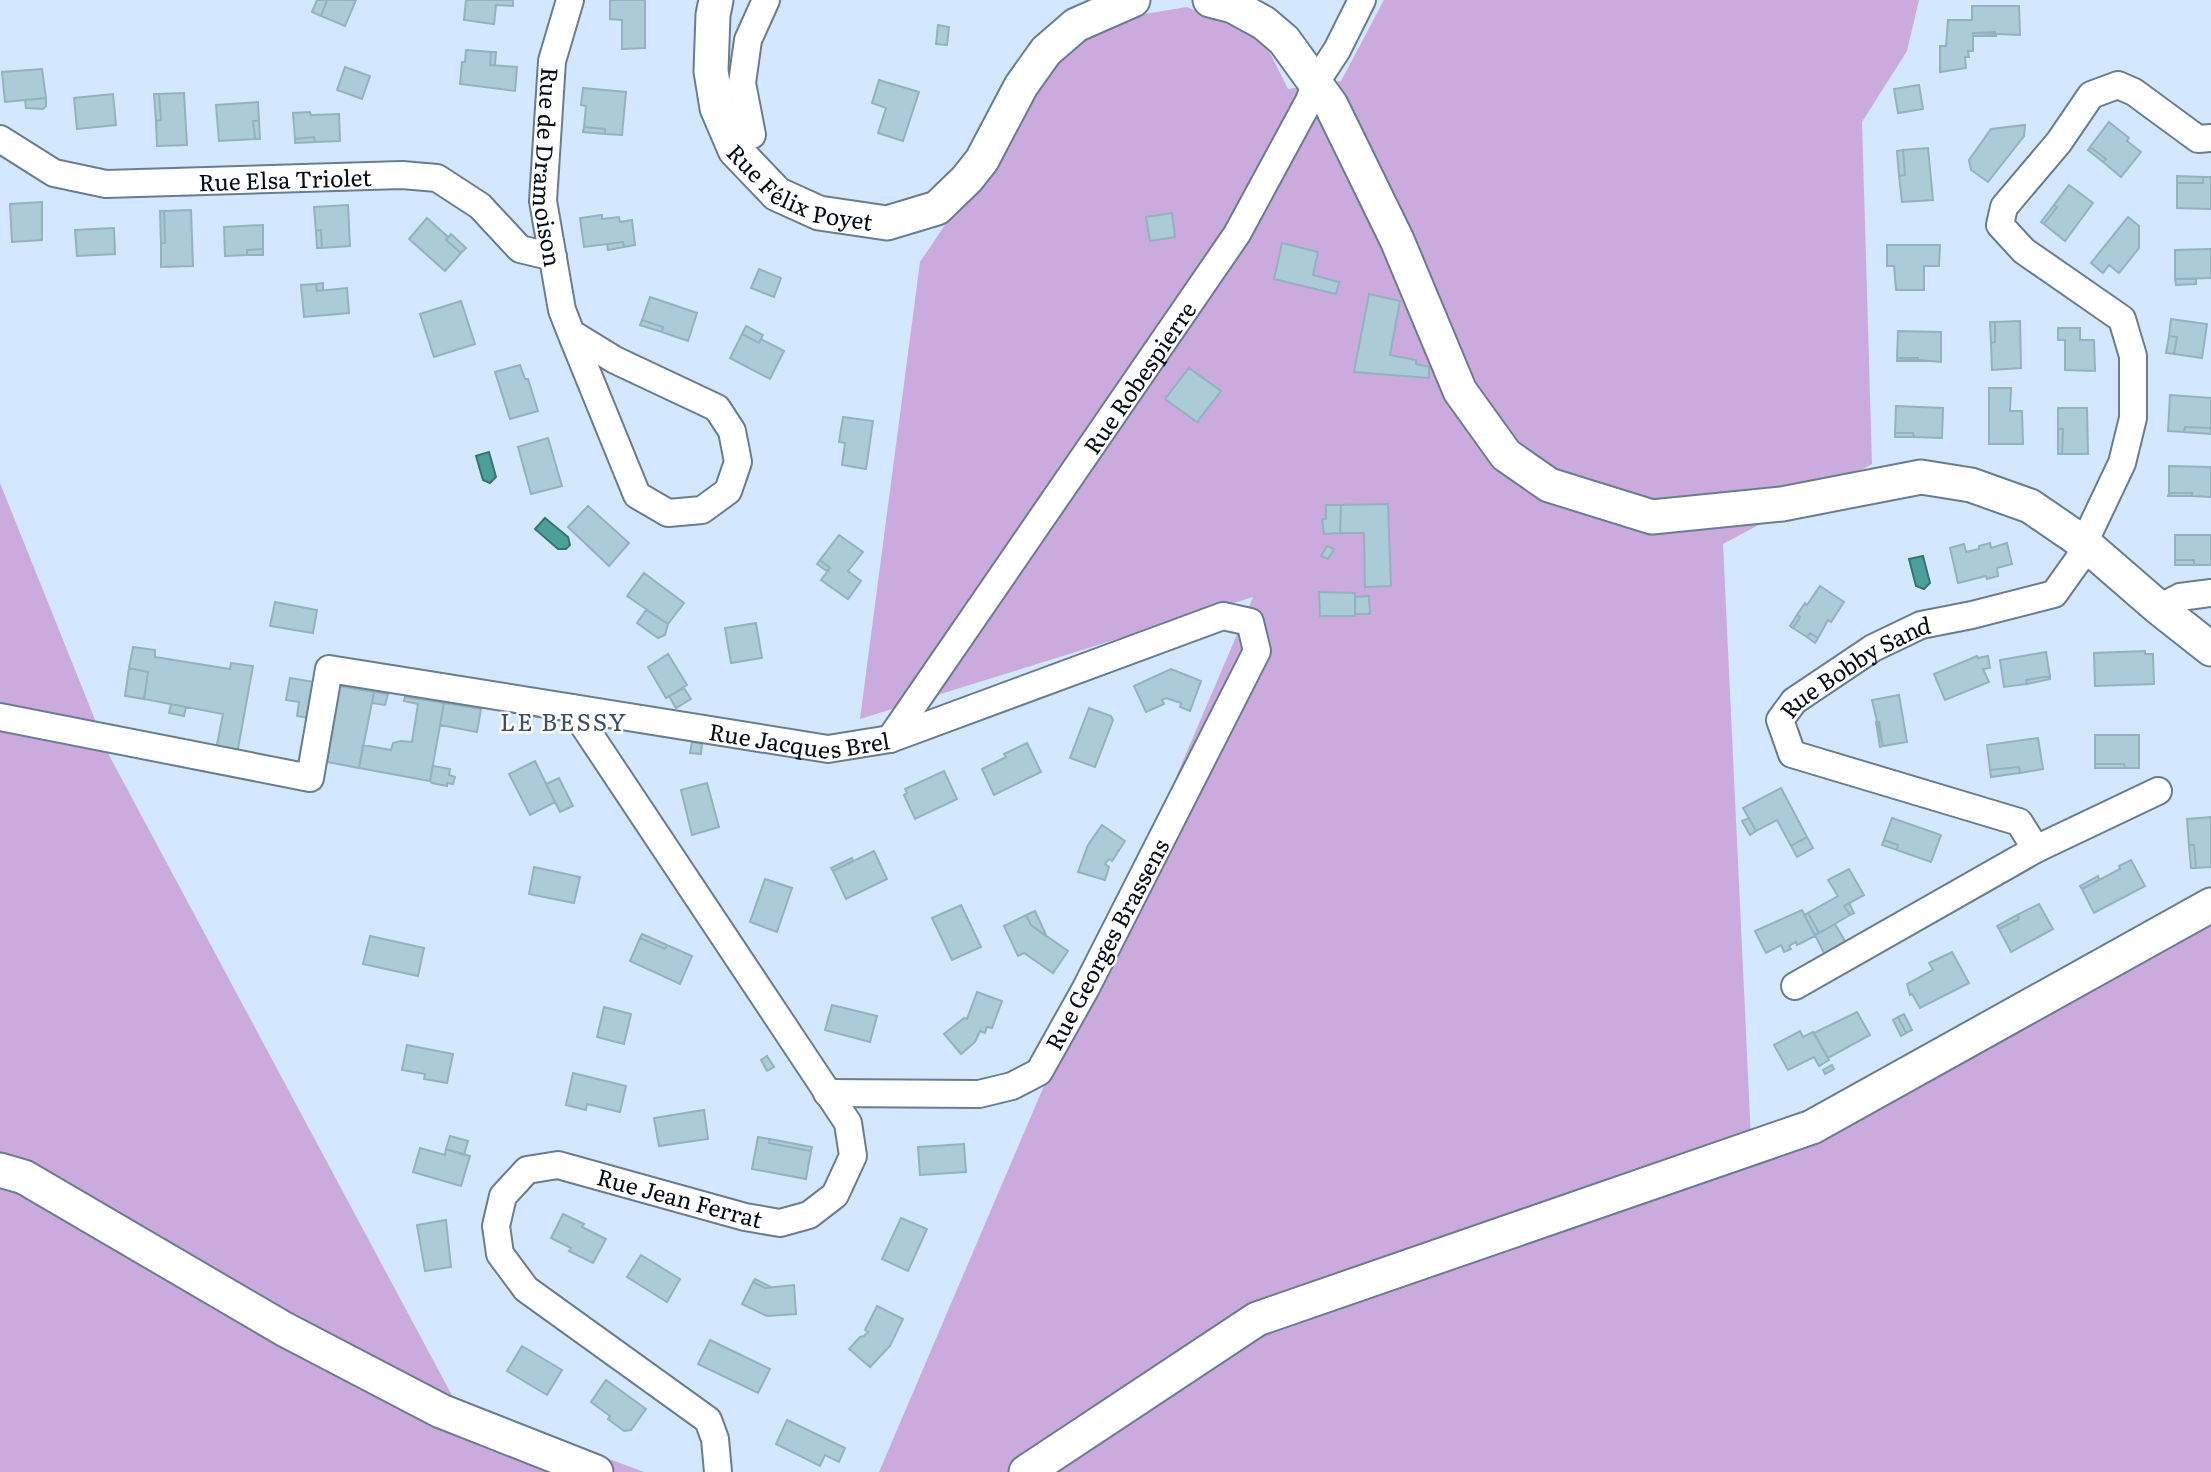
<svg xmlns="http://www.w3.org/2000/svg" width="2211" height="1472" font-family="Literata,serif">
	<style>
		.green { fill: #cbabde }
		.water { fill: #4ba09a; stroke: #367472; stroke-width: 2 }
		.building { fill: #abccd7; stroke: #92b2bd; stroke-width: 2 }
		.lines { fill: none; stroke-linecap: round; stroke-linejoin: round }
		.minor-casing { stroke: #697c90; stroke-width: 30 }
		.tertiary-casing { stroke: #697c90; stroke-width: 37 }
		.minor { stroke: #fff; stroke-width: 26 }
		.tertiary { stroke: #fff; stroke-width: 33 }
		.labels { text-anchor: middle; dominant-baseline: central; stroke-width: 5; stroke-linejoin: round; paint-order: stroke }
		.street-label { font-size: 23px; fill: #060c14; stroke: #fff }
		.neighbourhood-label { font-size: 24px; letter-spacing: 2px; fill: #3e4f62; stroke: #fff }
	</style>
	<rect width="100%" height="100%" fill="#d3e7ff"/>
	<path class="green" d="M1384,0h535l-12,51 -45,71 10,342 -149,80 28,595 460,-246v579h-1332l374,-875 -393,122 60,-457 150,-222 50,-22 67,-11 76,32 25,50 53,-8z
		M0,483l110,274 345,644 189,71h-644z"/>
	<path class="water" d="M489,452l7,25 -6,6 -7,-3 -7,-24z
		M545,518l23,19 2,8 -4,4h-8l-23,-20z
		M1923,556l7,27 -6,6 -8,-3 -7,-27z"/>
	<path class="building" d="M317,0h10l-6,16 -9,-4z
		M327,0h29l-11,26 -24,-10z
		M466,0h47v6l-17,-1 -2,19 -30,-4z
		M610,0h35v48l-23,1v-29l-12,-1z
		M1972,6h47l1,29 -47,-2v18h-5l1,6h-4l1,11 -26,4v-26h6l2,-26h24z
		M938,25l11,2 -2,18 -11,-1z
		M1995,32l1,4h-23v-3z
		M466,50l25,2 -1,13 27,2 -2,24 -55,-7 2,-22h3z
		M491,52h5l-1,13h-5z
		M345,67l25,9 -8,23 -25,-9z
		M42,69l4,29 -41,4 -3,-30z
		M879,80l40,12 -16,49 -25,-8 8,-25 -14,-5z
		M1919,85l4,24 -25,4 -4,-24z
		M583,88l43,4 -4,43 -17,-1v-5l-21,-2 2,-21 -5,-1z
		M184,93l3,52 -30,1 -1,-25 5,-1 -2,-26z
		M113,94l3,31 -39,4 -3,-31z
		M154,94h5l2,26 -5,1z
		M46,98v8l-3,3 -17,-1 -1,-8z
		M258,102l1,19h-6l2,18 -36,2 -3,-36z
		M310,112l1,3 28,-1 1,27 -25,1 -1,-5 -19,2 -2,-26z
		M253,121h6l1,18h-5z
		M2109,122l20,16 -2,3 14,11 -20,25 -18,-15 3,-3 -16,-12z
		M2025,125l-1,11 -36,46 -17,-12 -2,-10 22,-31z
		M584,127l21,2v5l-22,-2z
		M314,137l1,5 -20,1v-4z
		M2090,147l16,12 -3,3 -15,-12z
		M1928,148l5,52 -31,2 -3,-26 6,-1 -2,-25z
		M1903,150l2,25 -6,1 -2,-25z
		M2177,176l26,1v6h-26z
		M2203,177h8v32l-34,-1v-25h26z
		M2069,185l24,18 -28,38 -21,-17 13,-17 -3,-2z
		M42,202v38l-30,2 -2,-38z
		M348,205l2,41 -28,2 -1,-18 -5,1 -2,-24z
		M2054,205l3,2 -13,17 -3,-2z
		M191,210l2,56 -32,1v-24h4l-1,-32z
		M160,211h4l1,32h-4z
		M1172,213l3,24 -25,4 -4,-24z
		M602,215v4l17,-2 1,5 12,-2 3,25 -11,2 -1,-5 -39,5 -4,-29z
		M2128,217l11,9v22l-20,25 -10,-8 -6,8 -12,-10z
		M427,218l21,19 -2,3 15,13 -16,18 -36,-32z
		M263,225v24l-16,1v5l-22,1 -1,-29z
		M114,228l1,26 -38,2 -2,-26z
		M321,230l1,18h-5l-1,-17z
		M451,234l15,14 -5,5 -15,-13z
		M623,242l1,5 -16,3 -1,-6z
		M1282,243l36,9 -5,23 26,7 -3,12 -62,-15z
		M1887,245h53l-1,21h-15v24h-28l-2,-24h-7z
		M263,249v6h-16v-5z
		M2211,249v29l-36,1v-29z
		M759,269l22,9 -7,19 -23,-9z
		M2175,279h21v5l-20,1z
		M323,283v7l-6,1 -1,-7z
		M316,284l1,7 30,-3 2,25 -45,4 -3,-32z
		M1369,294l31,7 -10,54 26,5v4l13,3v11l-75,-6z
		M650,297l47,16 -9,28 -26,-9 1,-5 -21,-7z
		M461,301l14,43 -41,13 -14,-43z
		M2171,319l36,5 -5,34 -28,-4 3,-17 -8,-1z
		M642,320l21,7 -1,5 -22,-7z
		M2020,321l1,47 -29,2 -1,-27 4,-1v-20z
		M1990,322h5v20l-4,1z
		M746,326l17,9 -4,8 -17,-9z
		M2058,328h22v12h14l1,31 -30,-1v-30h-7z
		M1898,331l43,1v30l-44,-4z
		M742,334l17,9 2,-4 23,12 -14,28 -40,-21z
		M2169,336l8,1 -3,17 -8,-1z
		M1897,358h21v3h-21z
		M520,365l5,14h3l10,32 -28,8 -15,-47z
		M1189,368l32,23 -24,31 -32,-23z
		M1989,388h22l-1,23h12l1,33h-34z
		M2170,395l41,3v30l-26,-1 -1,5 -16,-1z
		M1896,406l47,2 -1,30 -28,-1 -1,-4h-18z
		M2058,408h29l1,46h-26l1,-25h-5z
		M843,417l30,4 -7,48 -24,-4 3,-22 -6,-1z
		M2185,427l26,1v6l-27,-2z
		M2058,429h5l-1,25h-4z
		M1895,433h18l1,4h-19z
		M548,438l14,48 -31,8 -13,-47z
		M2169,466l42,1v30l-19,-1v-3h-23z
		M2169,493h23v3h-24z
		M1388,504l3,82 -26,1 -1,-54h-24l1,-28z
		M1326,505h15l-1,28 -16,1 -2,-15h4z
		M588,506l41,37 -20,23 -41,-39z
		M839,535l24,17 -15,19 13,10 -13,18 -27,-19 9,-12 -10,-8z
		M2175,535h36v30h-17v-5h-19z
		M1990,543l1,5 16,-5 5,21 -15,4 1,8 -11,3 -1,-3 -28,7 -8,-35 14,-4 2,8 13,-3v-3z
		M1327,546l7,3 -6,10 -7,-3z
		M820,560l10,8 -3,3 -10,-7z
		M2175,560h19v5h-19z
		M644,573l40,30 -16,21 -41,-28z
		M1820,586l24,16 -13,20 -3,-2 -10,18 -8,-5 -3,4 -14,-9 7,-11 -3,-2 8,-12 2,2z
		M1319,592l36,1v23h-35z
		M1369,596l1,18h-15v-17z
		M275,602l42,8 -4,23 -43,-7z
		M646,610l22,14 -3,11 -7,3 -21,-15z
		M1797,615l3,2 -7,11 -3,-2z
		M756,623l6,35 -31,5 -6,-35z
		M1810,633l8,5 -3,5 -8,-6z
		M133,647l22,3v7l75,12 1,-6 22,3 -16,88 -21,-4 7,-36 -79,-15 4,-27 -19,-4z
		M2145,651v3h8l1,30 -59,2 -1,-33z
		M2046,652l4,24 -24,4 1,4 -23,3 -4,-27z
		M668,654l19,31 -21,13 -18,-31z
		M1977,656l1,2 10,-2 2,12 -7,1 6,13 -44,18 -11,-26z
		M129,668l19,4 -4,27 -19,-3z
		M1171,669l30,12 -11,30 -10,-4 1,-4 -15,-5 -4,2 2,4 -18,8 -12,-26z
		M2050,676v3l-23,5 -1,-4z
		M290,678l24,4 -5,36 -12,-2 2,-14 -13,-2z
		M338,686l36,6 -15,76 -32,-6z
		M684,688l7,11 -15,9 -7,-12z
		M374,692l14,2 -3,11 -13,-2z
		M1899,695l8,47 -24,4 -11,-46z
		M405,697l39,6 -14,78 -71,-13 4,-23 28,5 2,-7 8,-2 11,1 6,-38 -14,-3z
		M444,703l37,6 -4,23 -37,-7z
		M171,704l15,3 -2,9 -15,-3z
		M1089,708l22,8 2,4 -18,47 -25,-9z
		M1876,722h3l4,24 -3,1z
		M2095,735h44v33h-14l-1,-4h-29z
		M2038,738l5,31 -23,4 -1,-6 -29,3 -3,-25z
		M692,742l10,2 -1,10 -11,-1z
		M1027,743l14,29 -47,23 -12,-26 24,-12 -2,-3z
		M535,761l20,41 -25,13 -21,-41z
		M2095,764h29l1,4h-30z
		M433,766l17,3 -1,6 6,2 -2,7 -6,-1v3l-15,-3 -2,-2z
		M2019,767l1,6 -29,4 -1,-7z
		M944,771l13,28 -42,20 -11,-24 3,-2 -2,-4z
		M559,778l14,28 -13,6 -14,-28z
		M707,783l12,44 -27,8 -11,-45z
		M1781,788l26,49 -16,9 -14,-26 -21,11 -13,-23z
		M2211,817v50l-15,1 -2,-23h-5l-2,-26z
		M1749,818l7,13 -6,4 -8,-14z
		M1892,818l49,17 -10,27 -34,-12 1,-5 -14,-5z
		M1102,825l23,16 -13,20 -3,-2 -4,5 4,3 -4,13 -27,-8 10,-27z
		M1807,837l6,11 -16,9 -6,-11z
		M1884,840l14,5 -1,5 -15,-5z
		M2189,845h5l2,23h-5z
		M874,851l13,28 -41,20 -13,-28z
		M852,858l1,3 -20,10 -2,-3z
		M2131,860l14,26 -51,27 -12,-24 38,-20 -1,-3z
		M534,867l46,10 -6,26 -45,-9z
		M1849,869l15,26 -20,11 6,9 -31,18 -11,-20 30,-17 -10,-16z
		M2098,876l1,4 -17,9 -2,-3z
		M765,879l27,9 -15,44 -27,-10z
		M1849,903l5,10 -4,2 -6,-9z
		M2039,904l14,25 -42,23 -12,-23 20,-10 -2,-4z
		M961,905l20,42 -29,13 -20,-42z
		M1802,910l13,26 -18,9 -1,-3 -7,4 2,3 -7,3 -3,-7 -15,8 -11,-22z
		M1035,911l12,26 -16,-12 -5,-10z
		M1808,913l11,20 -4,2 -11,-20z
		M1026,915l5,10 37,26 -15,22 -29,-20 -6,3 -14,-30z
		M2017,915l2,4 -20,10 -2,-3z
		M1835,924l13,22 -22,11 -11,-22z
		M642,934l25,11 -2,4 -25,-11z
		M370,936l54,12 -6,28 -55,-12z
		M640,938l25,11 2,-4 25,11 -12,28 -50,-23z
		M1952,952l17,31 -49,25 -8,-14 -2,1 -3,-11 26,-14 -4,-7z
		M977,992l25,9 -10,27 -5,-1 -2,6 -5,-2 -5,11 -14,12 -17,-20 20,-16 3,1z
		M832,1005l45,11 -7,26 -45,-12z
		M604,1007l27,7 -7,30 -27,-7z
		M1857,1012l13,23 -42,23 -14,-25z
		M1904,1014l8,16 -6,3 -8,-16z
		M1898,1017l8,16 -5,3 -8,-16z
		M1800,1031l3,6 10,-5 16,28 -10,6 -5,-9 -26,13 -14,-25z
		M407,1045l46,9 -6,29 -23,-4 1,-5 -23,-4z
		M767,1056l7,11 -7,4 -6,-11z
		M1832,1065l2,4 -9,5 -2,-4z
		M573,1073l53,13 -6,26 -33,-8 -1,6 -20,-5z
		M704,1110l4,29 -49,7 -5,-28z
		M450,1136l18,5 -4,14 -18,-6z
		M758,1137l12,2 -1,4 42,8 -5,28 -54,-10z
		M770,1139l42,8 -1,4 -42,-8z
		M964,1144l2,28 -46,3 -2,-28z
		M420,1148l25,7 1,-6 24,7 -9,30 -48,-14z
		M563,1214l21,10 -2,3 24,12 -13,24 -24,-12 2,-3 -20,-10z
		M901,1218l26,11 -19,42 -26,-12z
		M446,1220l5,47 -26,4 -8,-46z
		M641,1255l39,24 -13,23 -40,-25z
		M755,1279l16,8 -6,1 -12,-6z
		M753,1282l12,6 29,-3 2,29 -29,2 -25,-12z
		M877,1306l26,13 -13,27 -20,21 -21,-18 11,-12 4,-1 4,-4 -3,-2z
		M710,1340l60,29 -12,24 -60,-29z
		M522,1346l40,24 -15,25 -40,-24z
		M606,1380l40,29 -15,21 -7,1 -16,-12 2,-3 -19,-14z
		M787,1420l58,28 -6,14 -14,-7 -5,11 -44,-22z"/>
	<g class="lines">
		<defs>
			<g id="minor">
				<path id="s1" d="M570,0l-18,61 -9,140 19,109 9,23 66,162 31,18 34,-3 26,-19 10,-29 -6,-31 -15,-23 -102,-48 -44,-27"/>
				<path d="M752,135l-10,-52 6,-43 18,-40"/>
				<path id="s2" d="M0,139l54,34 52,11 296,-9 35,3 43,28 40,43 33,8"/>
				<path d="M2159,608l21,-11 31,-4"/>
				<path d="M572,708l276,415 5,33 -18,39 -26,20 -29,8 -35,-6 -187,-52 -31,5 -24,26 -7,30 4,28 26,35 182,131 7,19 3,33"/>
				<path id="s3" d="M0,717l310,61 19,-109 499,80 62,-10 333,-123 27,6 7,29 -171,337 -47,84 -27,14 -33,8 -152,-1"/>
				<path id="s4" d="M890,739l347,-505 72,-133 7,-19 21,-32 25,-50"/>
				<path id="s5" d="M2036,849l-17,-27 -227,-68 -12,-34 14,-19 79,-53 48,-23 51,-10 82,-21 25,-35 5,-16 38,-80 11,-45v-62l-11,-37 -98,-68 -24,-26 4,-18 55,-65 32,-47 27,-10 16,7 64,47 13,-1"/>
				<path d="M1795,986l241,-137 122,-58"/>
			</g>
			<g id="tertiary">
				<path id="s6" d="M716,0l-3,15 -2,56 6,37 18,42 42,44 42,19 68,10 50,-15 30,-29 15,-19 39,-74 25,-35 30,-26 57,-25"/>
				<path d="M1210,0l23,6 31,17 20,17 47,65 66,135 63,151 46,64 43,30 103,32 130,-13 139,-27 50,8 59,21 54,37 75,65 52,41"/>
				<path d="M0,1170l24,7 260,152 157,82 155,61"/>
				<path d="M1026,1472l231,-153 555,-192 399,-222"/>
			</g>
		</defs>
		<use href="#minor" class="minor-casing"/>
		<use href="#tertiary" class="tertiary-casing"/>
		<use href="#minor" class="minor"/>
		<use href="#tertiary" class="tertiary"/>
	</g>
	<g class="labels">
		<g class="street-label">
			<text stroke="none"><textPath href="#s1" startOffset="170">Rue de Dramoison</textPath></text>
			<text stroke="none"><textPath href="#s2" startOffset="296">Rue Elsa Triolet</textPath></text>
			<text stroke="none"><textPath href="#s6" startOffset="233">Rue Félix Poyet</textPath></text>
			<text stroke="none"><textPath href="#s4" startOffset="439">Rue Robespierre</textPath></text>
			<text stroke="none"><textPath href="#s5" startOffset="399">Rue Bobby Sand</textPath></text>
			<text stroke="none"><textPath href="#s3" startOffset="903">Rue Jacques Brel</textPath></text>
			<text transform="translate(1106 944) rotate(-62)">Rue Georges Brassens</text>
			<text transform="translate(680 1197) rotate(15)">Rue Jean Ferrat</text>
		</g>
		<g class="neighbourhood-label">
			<text x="564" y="720">LE BESSY</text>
		</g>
	</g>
</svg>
